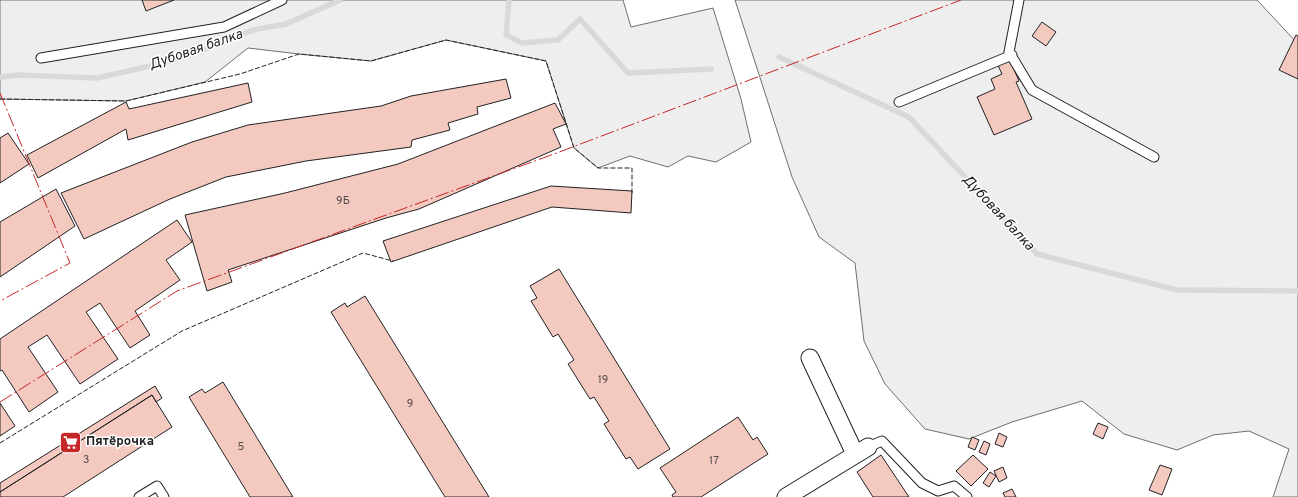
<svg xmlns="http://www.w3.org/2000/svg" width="1298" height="497" font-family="Overpass,sans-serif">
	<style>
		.green { fill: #eee; stroke: #6f6f6f }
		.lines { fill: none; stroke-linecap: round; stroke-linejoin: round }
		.stream { stroke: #d9d9d9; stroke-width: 5.5 }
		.building { fill: #f3c9c0; stroke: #222 }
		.lane-casing { stroke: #222; stroke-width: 11 }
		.street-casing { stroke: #222; stroke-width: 19 }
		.lane { stroke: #fff; stroke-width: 9 }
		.street { stroke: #fff; stroke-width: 17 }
		.fence { stroke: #222; stroke-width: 1; stroke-dasharray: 5 2; stroke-linecap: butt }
		.power { stroke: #c62828; stroke-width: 1; stroke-dasharray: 14 3 2 3; stroke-linecap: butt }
		.labels { text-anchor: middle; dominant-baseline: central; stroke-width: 3; stroke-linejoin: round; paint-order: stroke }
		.number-label { font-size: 11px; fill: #564c4a }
		.poi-label { font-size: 13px; font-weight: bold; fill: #222; stroke: #fff; text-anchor: start }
		.water-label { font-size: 14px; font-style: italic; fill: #222; stroke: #fff }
	</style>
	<rect width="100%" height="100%" fill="#fff"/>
	<path class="green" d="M0,0h623l8,27 82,-19 28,91 10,43 -35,20 -28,-6 -20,11 -38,-11 -32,12 -24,-20 -28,-87 -100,-21 -75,21 -72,-7 -51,-6 -43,34 -79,19 -126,-2z
		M735,0h522l41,44v453h-25l16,-48 -40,-18 -36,4 -36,15 -53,-16 -42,-33 -70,21 -43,17 -44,-10 -40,-45 -21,-43 -9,-78 -36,-26 -27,-60z"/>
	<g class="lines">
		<path class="stream" d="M509,0l-3,35 16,8 36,-3 22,-21 48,54 83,-4
			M779,57l130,60 128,137 140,36 121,1
			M0,77l19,-2 78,3 67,-15 39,-13 50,-20 33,-6 54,-24"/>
	</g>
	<path class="building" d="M142,0h32l-28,11z
		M1042,22l14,10 -10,14 -14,-10z
		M1296,35l2,1v43l-19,-9z
		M1009,58l10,23 -3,1 16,37 -38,16 -17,-38 18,-8 -4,-10 11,-5 -5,-11z
		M506,79l5,19 -34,9 1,7 -30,9 2,7 -38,10 -1,7 -105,14 -80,16 -56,22 -86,40 -23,-46 131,-51 56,-17 133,-19 30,-10z
		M248,83l4,19 -124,38 -2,-11 -88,49 -11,-23 99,-53 3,7z
		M555,103l11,21 -13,5 8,18 -142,62 -33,9 -158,52 4,12 -25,9 -22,-76 100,-22 113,-29z
		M8,133l21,31 -29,19v-45z
		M551,186l81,5 -1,22 -79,-6 -161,55 -8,-21z
		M56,189l19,37 -75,51v-55z
		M177,220l15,22 -26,18 14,20 -45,31 15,24 -20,13 -30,-45 -14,9 32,47 -38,25 -33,-49 -19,12 30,45 -29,20 -27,-42 -2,1v-32z
		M559,269l111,180 -32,20 -8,-12 -4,2 -22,-35 5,-3 -15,-24 -4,2 -22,-35 6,-4 -16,-26 -5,3 -22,-36 6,-3 -7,-12z
		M365,296l124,201h-44l-114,-185 14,-9 2,4z
		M223,382l70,115h-43l-61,-100 13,-8 3,4z
		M155,386l7,12 -6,4 -4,-7 -152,97v-9z
		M152,395l20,32 -109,70h-63v-5z
		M0,403l15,23 -15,10z
		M738,417l15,23 4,-3 11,17 -67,43h-28l-1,-2 4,-3 -16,-24z
		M1098,423l10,4 -5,12 -10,-5z
		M999,433l8,4 -4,10 -8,-3z
		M972,437l7,3 -4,10 -7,-3z
		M984,441l6,3 -4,11 -7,-3z
		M881,455l28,42h-36l-16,-25z
		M973,455l15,14 -17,17 -15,-15z
		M1160,465l12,4 -10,26 -13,-5z
		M1003,467l4,11 -8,4 -5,-11z
		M990,472l6,4 -7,11 -6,-4z
		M1012,489l4,8h-11l-2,-4z"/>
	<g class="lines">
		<defs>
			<path id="lane" d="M1019,0l-10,52 23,38 122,67
				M41,58l183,-31 58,-27
				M899,102l113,-47
				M868,447l14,-6 40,42 16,8 16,-5 13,11
				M139,497l18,-11 7,11"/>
			<path id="street" d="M810,358l45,96
				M786,497l82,-50"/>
		</defs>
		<use href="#lane" class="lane-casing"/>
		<use href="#street" class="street-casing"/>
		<use href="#lane" class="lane"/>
		<use href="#street" class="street"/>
		<path class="fence" d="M0,99l126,2 114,-27 59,-20 72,7 75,-21 100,21 28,87 24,20h34v25
			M0,443l182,-112 181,-78 30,8"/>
		<path class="power" d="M0,93l70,170 -70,38
			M0,402l177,-111 377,-137 407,-154"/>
	</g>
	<defs>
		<symbol id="supermarket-square" viewBox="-11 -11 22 22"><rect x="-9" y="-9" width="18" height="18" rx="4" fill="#c62828" stroke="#fff"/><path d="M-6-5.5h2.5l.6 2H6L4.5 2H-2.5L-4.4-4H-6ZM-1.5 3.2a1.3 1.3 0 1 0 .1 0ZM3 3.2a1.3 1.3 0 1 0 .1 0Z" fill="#fff"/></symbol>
	</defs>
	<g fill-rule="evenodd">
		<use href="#supermarket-square" x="58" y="430" width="25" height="25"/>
	</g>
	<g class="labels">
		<g class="number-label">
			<text x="343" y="201">9Б</text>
			<text x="603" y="380">19</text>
			<text x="410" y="404">9</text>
			<text x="241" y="447">5</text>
			<text x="86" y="460">3</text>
			<text x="714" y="461">17</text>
		</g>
		<g class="poi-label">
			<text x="86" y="442">Пятёрочка</text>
		</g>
		<g class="water-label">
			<text transform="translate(196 50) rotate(-19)">Дубовая балка</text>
			<text transform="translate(998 213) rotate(47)">Дубовая балка</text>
		</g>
	</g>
</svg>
